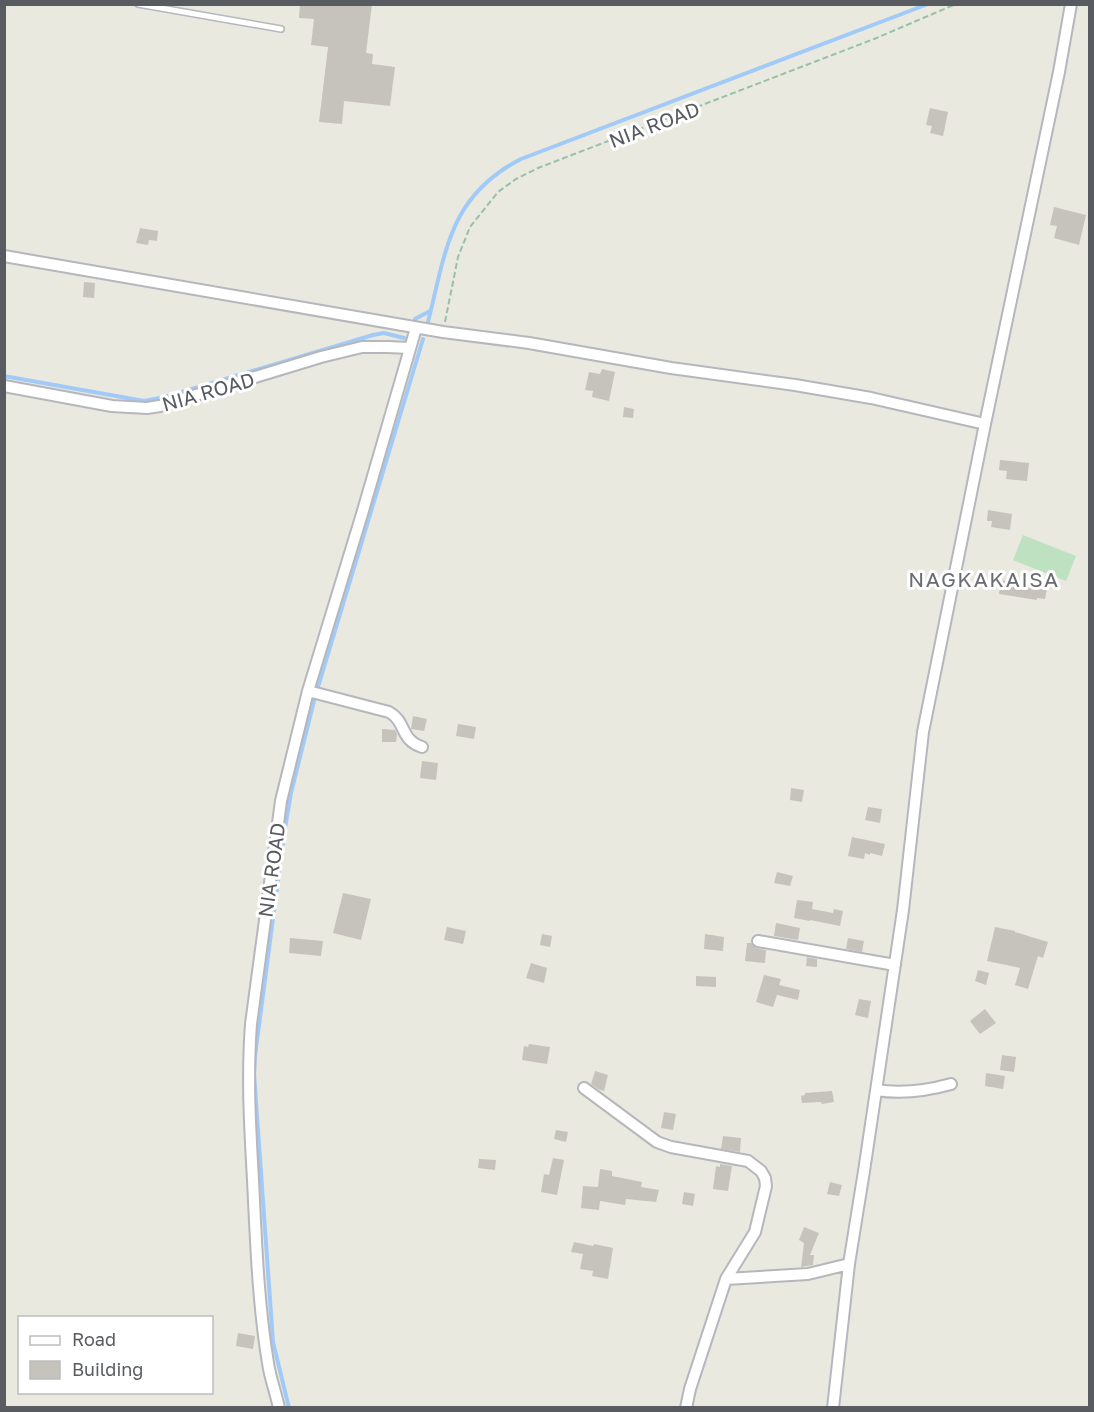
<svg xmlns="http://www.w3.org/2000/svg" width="1094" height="1412" font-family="'Golos Text',sans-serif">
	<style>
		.green { fill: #bde1c1 }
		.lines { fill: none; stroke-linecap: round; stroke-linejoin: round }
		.stream { stroke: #a2caf8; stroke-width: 4 }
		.building { fill: #c6c3bd }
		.lane-casing { stroke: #b5b7bc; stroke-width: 8 }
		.street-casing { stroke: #b5b7bc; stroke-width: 14 }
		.path { stroke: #97c0a7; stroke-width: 2; stroke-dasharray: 6 3; stroke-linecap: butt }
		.lane { stroke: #fff; stroke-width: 5 }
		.street { stroke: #fff; stroke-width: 10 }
		.labels { text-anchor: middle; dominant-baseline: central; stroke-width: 6; stroke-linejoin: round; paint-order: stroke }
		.street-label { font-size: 20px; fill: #585b60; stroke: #fff }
		.neighbourhood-label { font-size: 21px; letter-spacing: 1.5px; fill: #696d71; stroke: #fff }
	</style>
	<rect width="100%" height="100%" fill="#eae9e0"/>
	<path class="green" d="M1023,535l53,21 -10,25 -53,-21z"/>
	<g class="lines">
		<path class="stream" d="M415,319l15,-8
			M428,322c18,-71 21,-126 93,-163l407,-155
			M4,376l140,25 21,-4 208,-62 11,-2 20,5
			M318,687l105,-348
			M289,1408l-16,-66 -19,-268 1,-18 29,-222 7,-41 23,-92"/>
	</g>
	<path class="building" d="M300,4h72l-6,49 7,1 -1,10 23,3 -5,39 -46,-5 -2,23 -23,-2 9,-75 -17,-2 3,-26 -15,-1z
		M930,108l18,4 -5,24 -13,-3 2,-7 -6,-1z
		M1054,207l32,8 -7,30 -25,-7 3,-12 -7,-1z
		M140,228l18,3 -1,10 -8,-1 -1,5 -12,-2z
		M84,282l11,1 -1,15 -11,-1z
		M602,369l13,3 -6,29 -17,-4 1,-6 -8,-1 4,-18 11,2z
		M624,407l10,2 -1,9 -10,-1z
		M1000,460l29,3 -2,18 -21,-2 1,-8 -8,-1z
		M988,510l24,4 -2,16 -19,-3 1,-6h-5z
		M1001,580l24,4v2l22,3 -2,10 -8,-1v2l-38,-6z
		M413,716l14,3 -3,12 -13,-2z
		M458,724l18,3 -2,12 -18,-3z
		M382,729l13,1 2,4 -1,8h-14z
		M422,761l16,2 -2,17 -16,-2z
		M791,788l13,2 -2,12 -12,-2z
		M868,807l14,2 -2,14 -15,-3z
		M852,837l33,7 -3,12 -12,-3v2l-5,-2 -1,6 -16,-3z
		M777,872l16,4 -3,10 -16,-3z
		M343,893l28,6 -10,41 -28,-7z
		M797,900l16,2 -1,7 21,4 1,-4 9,2 -3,15 -30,-6v1l-16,-3z
		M776,923l24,5 -2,12 -24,-4z
		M447,927l19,4 -3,13 -19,-4z
		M995,927l20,4v1l33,10 -5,16 -5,-2 -10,33 -13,-4 5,-17 -33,-7z
		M542,934l10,2 -2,11 -10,-2z
		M705,934l19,3 -1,14 -19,-2z
		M290,938l33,3 -2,15 -32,-3z
		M848,938l16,3 -2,11 -16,-3z
		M747,943h4l5,5 10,2 -1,13 -20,-2z
		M807,957l10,2v8l-11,-1z
		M531,963l16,5 -3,15 -18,-5z
		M978,970l11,3 -3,12 -11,-4z
		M764,975l17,4 -2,6 21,5 -2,10 -21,-5 -4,12 -17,-5z
		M696,976l20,1v10l-20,-1z
		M859,999l12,2 -3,17 -13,-3z
		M985,1009l11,14 -16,11 -10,-13z
		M529,1044l21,3 -3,17 -25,-4 2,-14 4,1z
		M1002,1055l14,2 -2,15 -14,-2z
		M595,1071l13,4 -4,16 -6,-2 -7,-5z
		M986,1073l19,3 -2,13 -18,-3z
		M832,1091l2,11 -12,2 -1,-2 -19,1 -1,-7 4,-1v-2z
		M664,1112l12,2 -3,16 -12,-2z
		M556,1130l12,2 -2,10 -12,-3z
		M723,1136l18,2 -1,14 -19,-3z
		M553,1158l11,2 -7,35 -16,-3 3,-18 5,1z
		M479,1159l17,1 -1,10 -17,-2z
		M720,1164l12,2 -4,25 -15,-2 3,-23 4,1z
		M600,1169l12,2v5l30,6 -1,5 18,3 -3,12 -30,-3 -1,6 -25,-4 -1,9 -18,-2 2,-22 15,1z
		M830,1182l12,3 -3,11 -12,-2z
		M684,1192l11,2 -2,12 -11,-2z
		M804,1227l15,6 -9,22h4l-1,10 -12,2 3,-24 -5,-3z
		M574,1242l19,4 1,-2 19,4 -5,31 -16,-3 1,-5 -13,-2 3,-15 -12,-2z
		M238,1333l17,3 -2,13 -17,-3z"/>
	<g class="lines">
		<defs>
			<path id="lane" d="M138,4l143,25"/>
			<path id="street" d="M4,256l439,76 86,11 142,25 124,17 76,13 114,26
				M4,386l108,20 35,2 13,-2 161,-49 41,-10h25l23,1
				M308,691l81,21c18,10 10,27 33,35
				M758,941l137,24
				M584,1088l73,54 14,5 77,14 13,10 4,7 1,8 -11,46 -29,47 -36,110 -4,19
				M876,1090c25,4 50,1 75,-6
				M726,1279l82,-5 41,-10
				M279,1408c-3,-15 -9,-30 -11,-45 -10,-60 -12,-122 -15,-183 -3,-52 -6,-104 -2,-156l30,-223 27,-110 54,-177 54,-186
				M833,1408l16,-144 15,-93 39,-261 20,-178 62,-308 74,-352 12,-68"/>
		</defs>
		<use href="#lane" class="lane-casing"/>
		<use href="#street" class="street-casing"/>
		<path class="path" d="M445,322l13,-65 12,-30 28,-35 18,-13 22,-11 336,-129 82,-35"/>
		<use href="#lane" class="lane"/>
		<use href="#street" class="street"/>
	</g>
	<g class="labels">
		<g class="street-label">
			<text transform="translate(654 124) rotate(-21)">NIA ROAD</text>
			<text transform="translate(208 391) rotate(-16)">NIA ROAD</text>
			<text transform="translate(271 870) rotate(-82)">NIA ROAD</text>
		</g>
		<g class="neighbourhood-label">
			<text x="984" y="579">NAGKAKAISA</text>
		</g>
	</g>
	<rect width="1094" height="1412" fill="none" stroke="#585b60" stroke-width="12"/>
	<rect x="18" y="1316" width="195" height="78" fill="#ffffff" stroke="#bcbdbf" stroke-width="1.5"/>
	<rect x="30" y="1336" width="30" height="9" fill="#ffffff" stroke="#bcbdbf" stroke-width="1.5"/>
	<text x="72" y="1346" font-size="18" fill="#585b60">Road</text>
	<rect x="30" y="1361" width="30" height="18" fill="#c6c3bd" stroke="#bcbdbf" stroke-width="1.5"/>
	<text x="72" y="1376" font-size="18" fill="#585b60">Building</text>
</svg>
